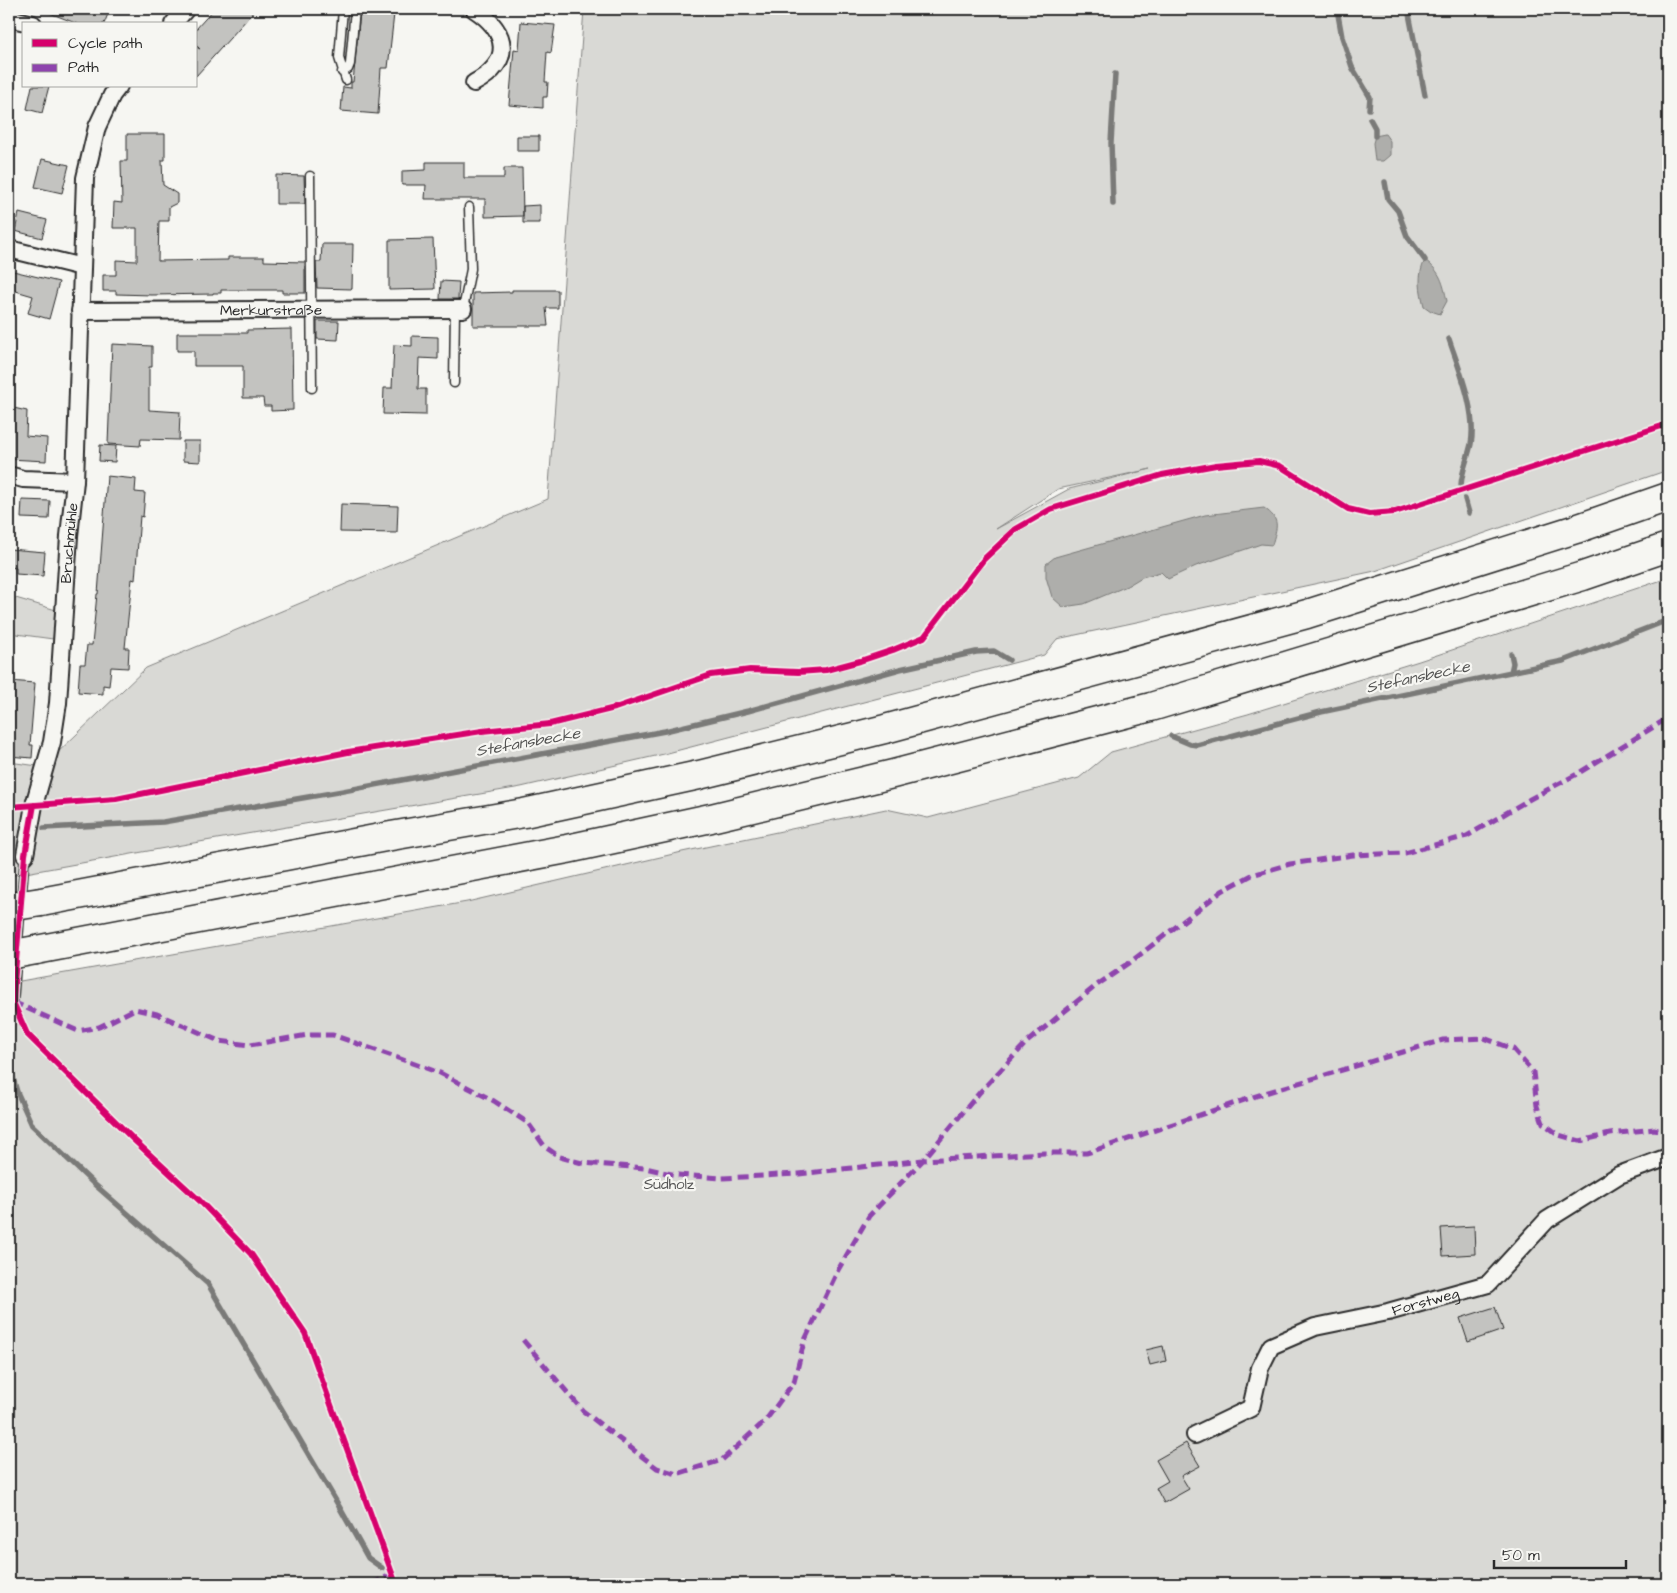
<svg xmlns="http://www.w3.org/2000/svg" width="1677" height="1593" font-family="'Architects Daughter',sans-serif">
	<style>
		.green { fill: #d9d9d5; stroke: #828280; fill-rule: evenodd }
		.water { fill: #aeaeab; stroke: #7a7a78 }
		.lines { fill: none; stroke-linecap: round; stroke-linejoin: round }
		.stream { stroke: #7a7a78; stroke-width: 5.5 }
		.building { fill: #c3c3c0; stroke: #2b2b2b }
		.service-casing { stroke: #2b2b2b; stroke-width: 11 }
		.minor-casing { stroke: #2b2b2b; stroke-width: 20 }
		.motorway-casing { stroke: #2b2b2b; stroke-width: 31 }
		.service { stroke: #f6f6f2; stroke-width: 8 }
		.minor { stroke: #f6f6f2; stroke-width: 16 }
		.motorway { stroke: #f6f6f2; stroke-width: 28 }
		.motorway-bridge-casing { stroke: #2b2b2b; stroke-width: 31; stroke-linecap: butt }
		.motorway-bridge { stroke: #f6f6f2; stroke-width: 28 }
		.quiet { stroke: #8e44ad; stroke-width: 5; stroke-dasharray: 10 5; stroke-linecap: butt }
		.cycleway-casing { stroke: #f6f6f2; stroke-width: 9 }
		.cycleway { stroke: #d6006c; stroke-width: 6 }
		.labels { text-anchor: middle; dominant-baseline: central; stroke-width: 4.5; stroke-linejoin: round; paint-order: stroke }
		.street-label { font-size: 15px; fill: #2b2b2b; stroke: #f6f6f2 }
		.park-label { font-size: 15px; fill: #565656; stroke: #f6f6f2 }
		.water-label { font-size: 16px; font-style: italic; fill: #525251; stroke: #f6f6f2 }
	</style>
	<rect width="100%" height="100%" fill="#f6f6f2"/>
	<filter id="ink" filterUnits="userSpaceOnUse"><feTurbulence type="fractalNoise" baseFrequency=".02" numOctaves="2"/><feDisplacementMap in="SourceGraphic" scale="10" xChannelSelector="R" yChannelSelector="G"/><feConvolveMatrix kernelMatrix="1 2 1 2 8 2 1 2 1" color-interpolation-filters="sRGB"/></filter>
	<g filter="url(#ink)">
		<path class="green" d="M584,9h1084v461l-293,101 -318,68 -13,16 -380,99 -143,33 -345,59 -167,30v-114l29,4 16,-10 92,-88 402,-169zM1151,469l-82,20 -73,40 62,-40z
			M1668,578v1006h-1659v-601l458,-81 215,-50 204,-43 42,9 151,-40 32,-26 137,-38 171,-53z
			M9,596l47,14 -3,29 -44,-6z"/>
		<path class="water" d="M1385,134l5,7v14l-7,6h-8l-2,-18 2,-7z
			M1425,260c16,12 18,23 22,41l-7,13 -9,-3 -7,-5c-4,-16 -7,-30 1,-46z
			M1264,508c17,12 13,18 8,37l-11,-1 -65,22 -28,13 -7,-7 -19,5 -15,9 -43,18 -21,3 -11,-10 -6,-20v-13l9,-7 150,-42z"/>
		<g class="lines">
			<path class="stream" d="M1337,9l5,28 10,30 18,30 -1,12
				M1408,9l17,86
				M1370,119l5,9v8
				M1385,182l3,17 10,12 9,25 18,24
				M1113,204l-2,-61 4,-69
				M1449,339c10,30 28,73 22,105 -3,14 -9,26 -10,41
				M1465,499l4,14
				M1511,672l2,-9 -2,-9
				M1171,736l19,8 7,1 124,-33 242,-51 105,-41
				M44,828l119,-6 180,-31 322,-60 83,-20 152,-42 76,-17 18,-1 15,9
				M9,1064l8,28 15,33 62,59 114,100 128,217 32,57 14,10"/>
		</g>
		<path class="building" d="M42,9h68l-6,15h-26l-36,-14z
			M214,9h42l-60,67v-29l4,2 -4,-4v-16z
			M360,12l34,2 -6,54h-7l-3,46 -37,-3 2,-24 8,1v-6h2z
			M521,22l34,3 -4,28 -4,-1 -2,30h3l-1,15h-4v11l-34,-3 5,-56 5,1z
			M32,86h17l-7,27 -15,-4z
			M127,134h38v26h-3l1,25 14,9v9l-8,4v14h-10l-1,40 70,-1v-3h36v4l41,1v31h-23v-3h-61v3h-8v1l-61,1 -36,-1v-3h-13v-16h13v-15l21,1v-33h-24l1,-26 8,1 -1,-42h6z
			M517,136h22v15h-22z
			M42,159l27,6 -7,28 -27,-6z
			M426,162h38v16h40v-10h18l1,48 -38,1v-18h-60l1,-14h-24v-14l24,-1z
			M276,175l28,1 1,28h-29z
			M540,205v18h-17v-17z
			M19,213l28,7 -5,18 -27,-7z
			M433,239l2,50 -46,1v-50z
			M322,244h31l-1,45 -35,-1 -1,-26h5z
			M9,270l50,12 -10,37 -21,-6 5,-17 -24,-7z
			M441,281l18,1 -1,17h-18z
			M512,290h46v18h-12l2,18h-75v-33l39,-1z
			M317,321h22l-1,19 -21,-1z
			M292,329l1,81 -22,1v-5h-7l-1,-8h-20v-32h-49v-15h-17v-18h70v-3z
			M412,336l26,1v22l-19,-1 -1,31h8v26l-43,-1 1,-26h8l2,-43 18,1z
			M112,344l40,2v21h-3v43l31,2 -1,28 -38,-1 -1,7 -32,-2z
			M9,407l18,4 -1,25 21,2 -1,23 -37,-2z
			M183,441h17v21l-17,-1z
			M100,445l16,1 -1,16 -16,-1z
			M107,476l29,3 -1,13 10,1 -2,24 -3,-1 -5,64 -3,-1 -7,69h4l-1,20 -17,-1 -2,19 -6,-1v9l-25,-2 2,-28h5l2,-19h5l5,-51h1z
			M22,500l28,1 -1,18 -28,-1z
			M341,504l57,2 -1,27 -57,-1z
			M9,549l36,3 -2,24 -27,-2v-6l-7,-1z
			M9,681l26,2 -5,62h3l-1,13 -23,-2z
			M1474,1226l1,28 -32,2 -2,-28z
			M1495,1307l8,23 -35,12 -8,-24z
			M1163,1346l3,15 -16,4 -4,-15z
			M1186,1443l14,23 -19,10 8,13 -25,14 -8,-15 12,-7 -12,-21z"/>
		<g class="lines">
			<defs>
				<path id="service" d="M343,9l-4,49 7,22
					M342,72l6,-3 2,-5 5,-55
					M310,176l2,212
					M463,309l8,-40 -2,-62
					M454,383l1,-74
					M9,1009l4,-7 12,-147"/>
				<g id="minor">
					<path d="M9,18l24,6"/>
					<path d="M173,24l13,-15"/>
					<path d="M474,83c39,-21 35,-51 0,-74"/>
					<path d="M9,249l73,18"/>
					<path id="s1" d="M80,311l383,-2"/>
					<path d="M9,475l14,4 52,2"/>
					<path id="s2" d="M25,855l9,-50 18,-63 6,-39 11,-167 6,-55 10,-303 12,-51 15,-32 7,-9"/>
					<path id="s3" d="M1195,1435l56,-27 9,-40 11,-22 44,-19 73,-15 100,-28 59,-64 72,-45 49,-18"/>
				</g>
				<path id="motorway" d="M41,902l350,-66 133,-23 175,-38 186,-46 422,-115 269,-85 92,-32
					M36,950l531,-101 144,-31 182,-44 258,-67 432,-131 85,-29"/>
			</defs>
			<use href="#service" class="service-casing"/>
			<use href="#minor" class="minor-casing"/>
			<use href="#motorway" class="motorway-casing"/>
			<use href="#service" class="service"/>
			<use href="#minor" class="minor"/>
			<use href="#motorway" class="motorway"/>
			<defs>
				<path id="motorway-bridge" d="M9,907l32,-5
					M9,955l27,-5"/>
			</defs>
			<use href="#motorway-bridge" class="motorway-bridge-casing"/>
			<use href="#motorway-bridge" class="motorway-bridge"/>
			<path class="quiet" d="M13,1002l65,29 21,-4 36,-18 22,5 62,27 31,4 58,-10h25l107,38 54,28 34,22 17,24 15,10 22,6 63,5 31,7 46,3 77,-4 124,-14 121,-7h43l178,-60 178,-53 41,-2 29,11 20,23 4,34 6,17 16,12 21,6 30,-7 44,-5 14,3
				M523,1340l60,71 74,57 20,6 45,-14 43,-39 29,-39 10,-40 34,-72 31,-54 54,-56 57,-68 47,-50 70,-57 31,-21 94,-73 30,-16 38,-11 63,-9 52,-2 62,-17 63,-37 47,-25 91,-56
				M371,1584l22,-10"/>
			<defs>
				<path id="cycleway" d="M34,805l-9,50 -11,129 -1,18 14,32 107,106 66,61 51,53 54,79 91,251
					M9,807l107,-8 232,-47 134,-21 68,-7 65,-16 96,-33 39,-5 48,2 28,-2 34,-9 33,-11 31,-13 60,-78 32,-30 35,-20 111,-34 54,-10 43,-4 21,5 68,43 21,5 26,-2 273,-88"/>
			</defs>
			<use href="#cycleway" class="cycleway-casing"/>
			<use href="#cycleway" class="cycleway"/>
		</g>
	</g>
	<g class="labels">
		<g class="street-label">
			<text stroke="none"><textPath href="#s1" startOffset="191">Merkurstraße</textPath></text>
			<text stroke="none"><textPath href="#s2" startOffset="316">Bruchmühle</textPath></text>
			<text stroke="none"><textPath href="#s3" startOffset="289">Forstweg</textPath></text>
		</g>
		<g class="park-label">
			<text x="669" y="1184">Südholz</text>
		</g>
		<g class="water-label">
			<text transform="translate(1418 677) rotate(-12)">Stefansbecke</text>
			<text transform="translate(528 742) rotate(-10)">Stefansbecke</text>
		</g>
	</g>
	<rect width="1677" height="1593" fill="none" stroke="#f6f6f2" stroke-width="30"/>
	<rect x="15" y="15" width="1647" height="1563" fill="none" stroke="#2b2b2b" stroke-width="2" filter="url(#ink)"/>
	<rect x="22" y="22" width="175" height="65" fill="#f6f6f2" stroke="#a5a5a2"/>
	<rect x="32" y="39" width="25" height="8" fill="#d6006c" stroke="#a5a5a2"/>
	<text x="68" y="48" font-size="15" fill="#2b2b2b">Cycle path</text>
	<rect x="32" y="64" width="25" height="8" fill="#8e44ad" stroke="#a5a5a2"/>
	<text x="68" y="72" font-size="15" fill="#2b2b2b">Path</text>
	<path d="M1494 1560v8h132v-8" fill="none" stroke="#2b2b2b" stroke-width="2.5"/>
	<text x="1502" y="1560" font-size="15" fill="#2b2b2b" stroke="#f6f6f2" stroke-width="4" paint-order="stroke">50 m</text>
</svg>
